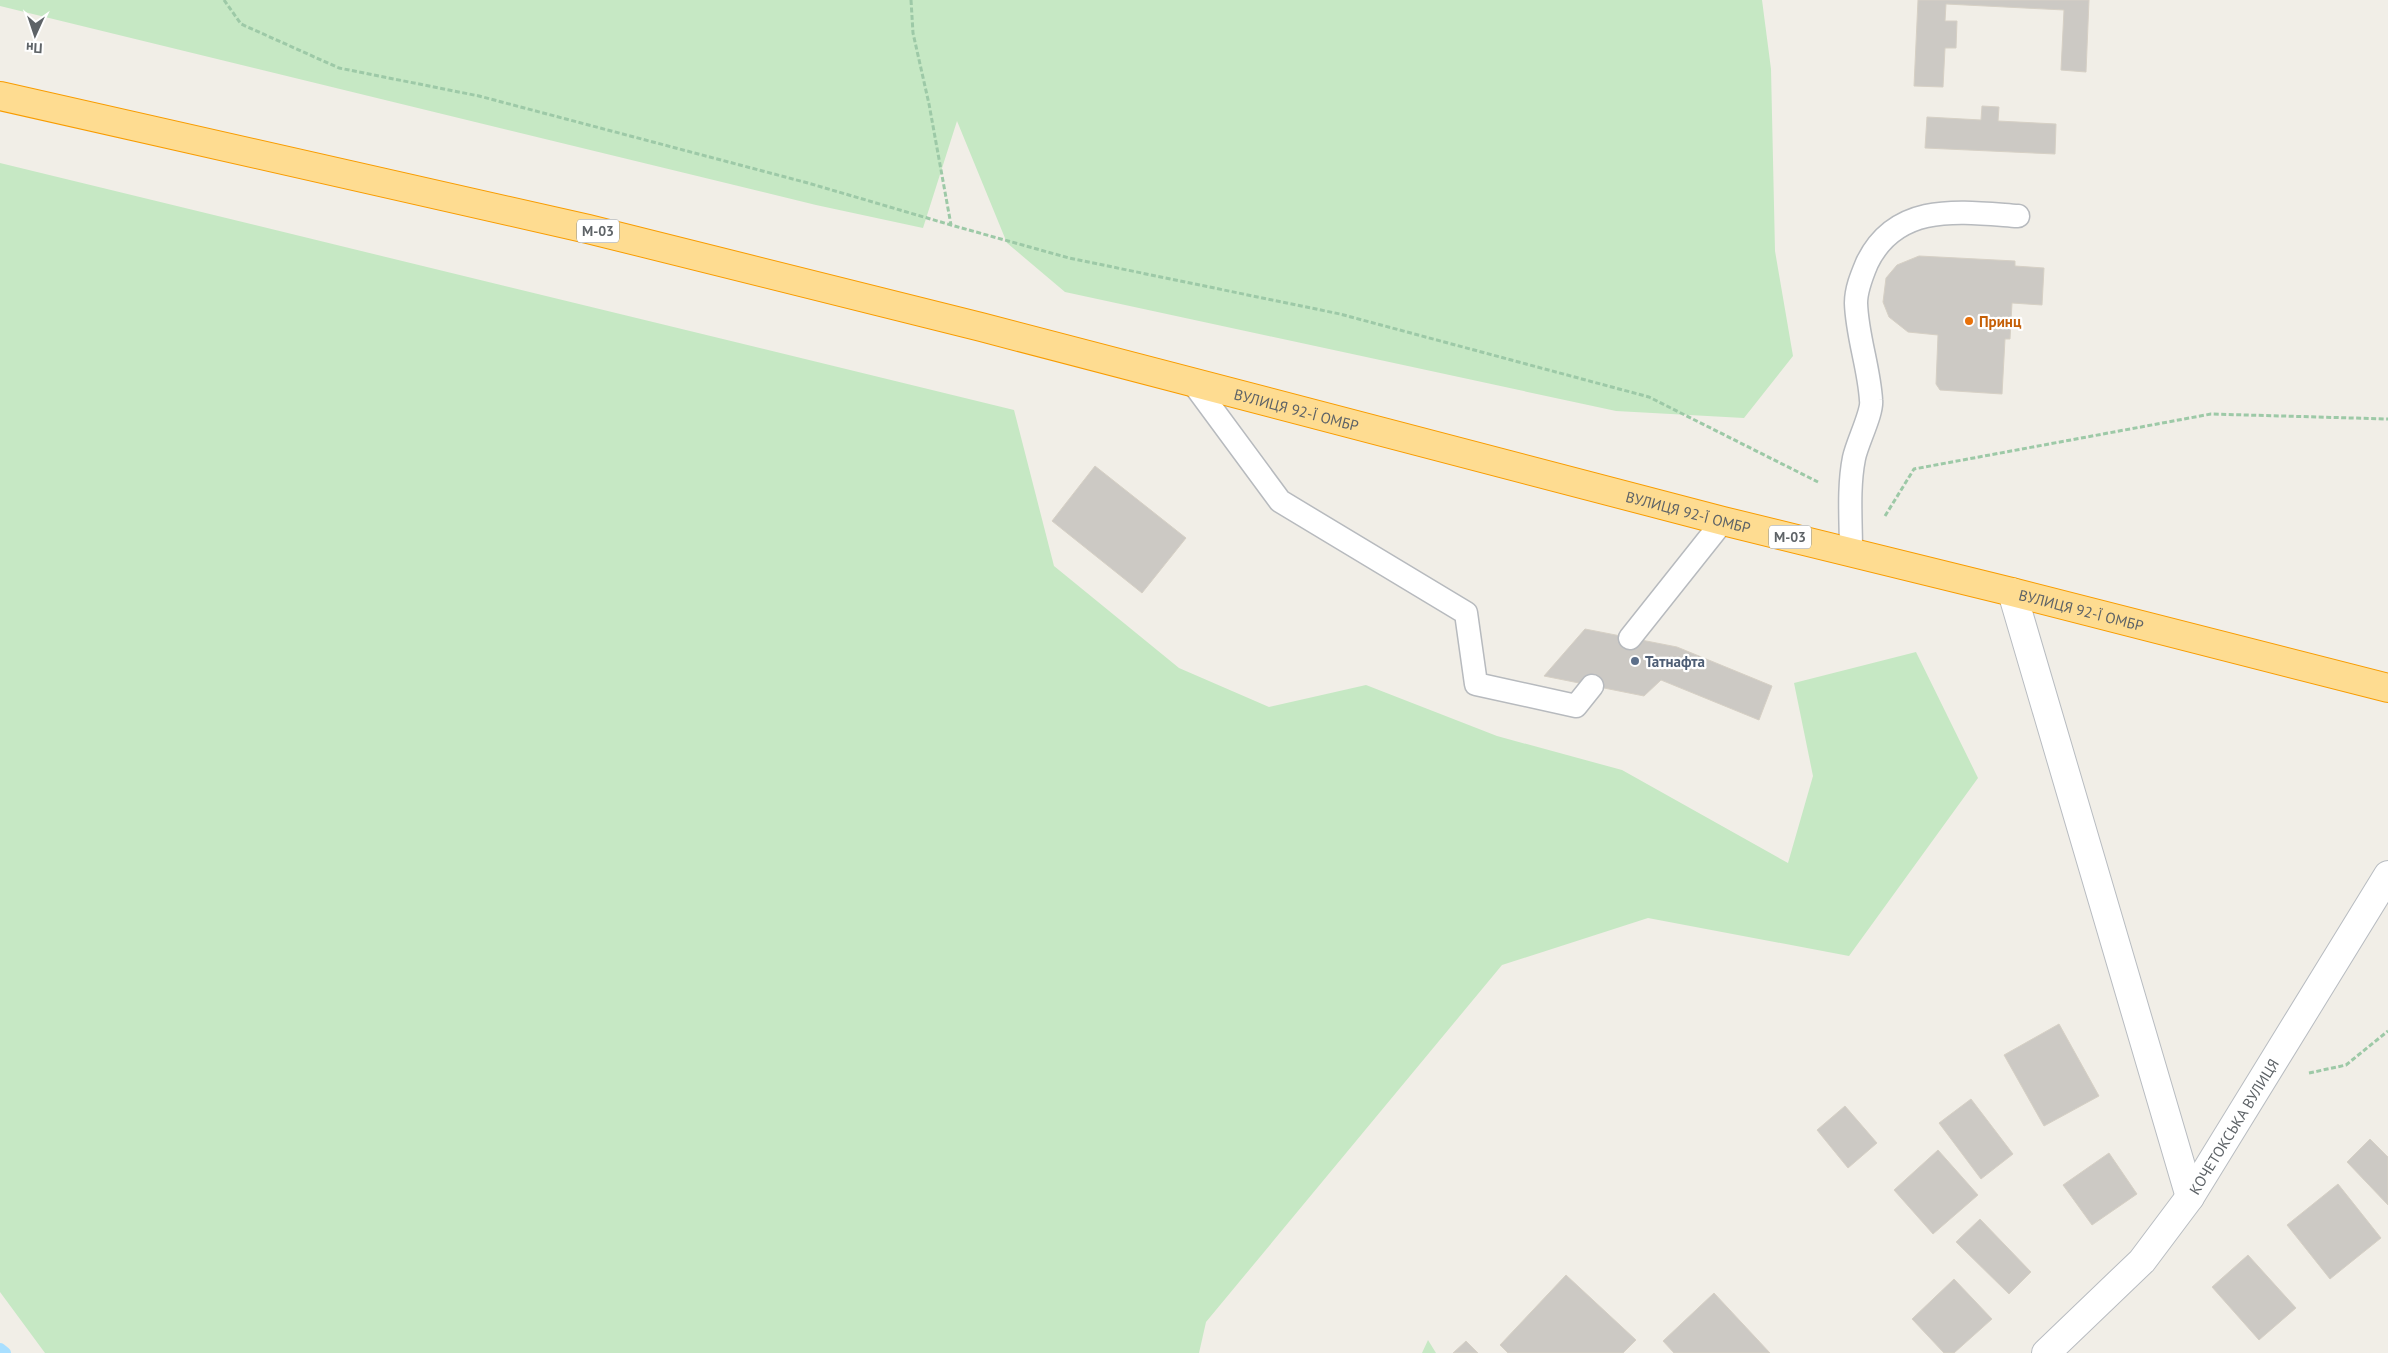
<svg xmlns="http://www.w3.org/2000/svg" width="2388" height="1353" font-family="'PT Sans',sans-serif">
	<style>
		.green { fill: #c6e8c4 }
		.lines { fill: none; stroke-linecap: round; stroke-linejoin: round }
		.stream { stroke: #a9dfff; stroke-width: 12 }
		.building { fill: #ccc9c4; stroke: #d6d0c5 }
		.lane-casing { stroke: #b7babe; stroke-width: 25 }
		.secondary-casing { stroke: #b8bcc1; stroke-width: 30 }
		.highway-casing { stroke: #f89c00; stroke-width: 30 }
		.path { stroke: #9dc9a7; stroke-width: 3; stroke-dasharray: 5 2.5; stroke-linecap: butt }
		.lane { stroke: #fff; stroke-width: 22 }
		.secondary { stroke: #fff; stroke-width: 28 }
		.highway { stroke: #fedc91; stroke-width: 28 }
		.food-dot { fill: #e8710a; stroke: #fff; stroke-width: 2 }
		.service-dot { fill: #5c6f8a; stroke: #fff; stroke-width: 2 }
		.labels { text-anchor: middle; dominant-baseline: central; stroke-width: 4.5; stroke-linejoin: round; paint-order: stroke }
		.shield { fill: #fff; stroke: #8e9295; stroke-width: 1 }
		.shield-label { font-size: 14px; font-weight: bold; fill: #5e6367 }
		.food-label { font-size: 15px; font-weight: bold; fill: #c56008; stroke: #fff; text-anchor: start }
		.street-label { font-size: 15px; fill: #5e6367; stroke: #fff }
		.service-label { font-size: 15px; font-weight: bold; fill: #4e5e75; stroke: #fff; text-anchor: start }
	</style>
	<rect width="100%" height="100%" fill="#f1eee7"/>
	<path class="green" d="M0,0h1762l9,69 4,182 18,105 -49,62 -128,-7 -551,-119 -58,-49 -50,-122 -34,107 -107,-23 -816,-199z
		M0,163l1014,247 40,156 125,102 90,39 97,-22 131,51 125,34 166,93 25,-87 -19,-93 122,-31 62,126 -129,178 -201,-38 -146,47 -296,357 -7,31h-1154l-45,-61z
		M1428,1340l8,13h-14z"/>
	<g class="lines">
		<path class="stream" d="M0,1349l5,4"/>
	</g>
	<path class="building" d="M1918,0h171l-3,72 -25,-2 3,-60 -118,-6 -1,17h12l-1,27h-11l-2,39 -29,-1z
		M1982,106l17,1 -1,14 58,3 -1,30 -130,-6 2,-31 54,3z
		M1919,256l96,5v5l29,2 -2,37 -30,-2 -2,36h-5l-3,55 -62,-4 -4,-6 2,-49 -30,-3 -19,-15 -6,-15 3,-24 11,-13z
		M1095,466l91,72 -44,55 -90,-72z
		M1585,629l92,18 95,39 -13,34 -98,-40 -17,16 -100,-20z
		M2059,1024l40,72 -55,30 -40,-71z
		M1971,1099l42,55 -32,25 -42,-56z
		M1845,1106l32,37 -29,25 -31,-38z
		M2370,1139l18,18v48l-41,-43z
		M1938,1150l40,45 -45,39 -39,-44z
		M2109,1153l28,41 -45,31 -29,-40z
		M2338,1184l43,54 -51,41 -43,-54z
		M1980,1219l51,53 -22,22 -53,-52z
		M2248,1255l48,53 -37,32 -47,-53z
		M1566,1275l70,65 -13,13h-115l-8,-8z
		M1954,1279l38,40 -38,34h-10l-32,-34z
		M1714,1293l56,60h-96l-11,-12z
		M1466,1341l12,12h-25z"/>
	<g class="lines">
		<defs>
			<path id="lane" d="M1193,383l87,118 186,112 10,71 100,22 16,-20
				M1851,552c0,-31 -3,-64 3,-94 3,-15 19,-46 17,-58 -2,-33 -14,-64 -15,-97 0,-14 6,-28 11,-40 30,-62 95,-51 151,-47
				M1630,638l93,-117"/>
			<g id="secondary">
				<path d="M2012,592l178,605"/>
				<path id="s1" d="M2046,1353l96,-92 48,-64 198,-322"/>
			</g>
			<g id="highway">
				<path id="s2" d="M0,96l588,133 393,98 742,194 289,71 376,96"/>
			</g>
		</defs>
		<use href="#lane" class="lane-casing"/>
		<use href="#secondary" class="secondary-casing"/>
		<use href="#highway" class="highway-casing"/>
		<path class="path" d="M224,0l17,24 98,44 140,28 329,87 143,42
			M911,0l2,33 16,71 22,121 118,33 271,56 309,83 169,85
			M1885,516l29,-47 297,-55 177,5
			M2309,1073l37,-8 42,-34"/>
		<use href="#lane" class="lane"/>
		<use href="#secondary" class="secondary"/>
		<use href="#highway" class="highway"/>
	</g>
	<circle class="food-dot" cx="1969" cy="321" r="5"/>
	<circle class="service-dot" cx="1635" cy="661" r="5"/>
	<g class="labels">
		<g class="shield">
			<rect x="577" y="219.5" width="42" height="23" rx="4"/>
			<rect x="1769" y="525.5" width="42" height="23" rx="4"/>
		</g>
		<g class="shield-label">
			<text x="598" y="231">М-03</text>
			<text x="1790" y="537">М-03</text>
		</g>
		<g class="food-label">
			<text x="1979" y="321">Принц</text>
		</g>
		<g class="street-label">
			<text stroke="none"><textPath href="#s2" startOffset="1334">ВУЛИЦЯ 92-Ї ОМБР</textPath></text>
			<text stroke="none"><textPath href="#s2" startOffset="1739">ВУЛИЦЯ 92-Ї ОМБР</textPath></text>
			<text stroke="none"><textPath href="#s2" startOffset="2144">ВУЛИЦЯ 92-Ї ОМБР</textPath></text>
			<text stroke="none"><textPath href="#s1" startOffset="296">КОЧЕТОКСЬКА ВУЛИЦЯ</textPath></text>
		</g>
		<g class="service-label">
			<text x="1645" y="661">Татнафта</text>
		</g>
	</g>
	<g transform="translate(35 35) rotate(183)" stroke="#ffffff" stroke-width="4" paint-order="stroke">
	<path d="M0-4L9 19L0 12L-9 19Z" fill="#5e6367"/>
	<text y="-8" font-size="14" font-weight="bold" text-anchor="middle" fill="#5e6367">Пн</text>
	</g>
</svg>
